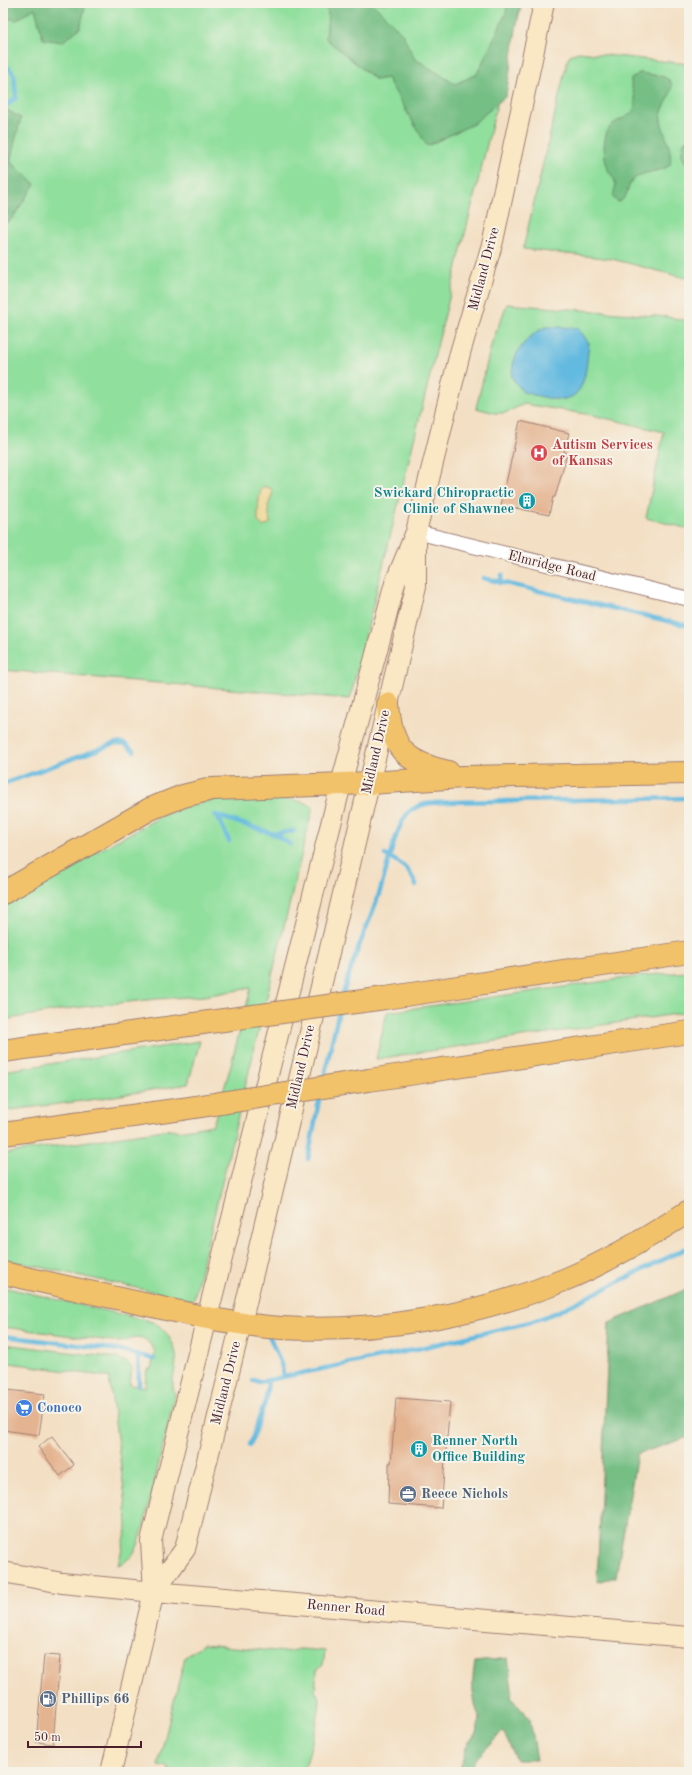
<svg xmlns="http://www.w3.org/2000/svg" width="692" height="1775" font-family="'Old Standard TT',serif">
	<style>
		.green { fill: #90df9d; stroke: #6d7f64 }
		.forest { fill: #74be84; stroke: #5f6e58 }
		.sand { fill: #eeda9e; stroke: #9c7c64 }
		.water { fill: #63bae0; stroke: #566c86 }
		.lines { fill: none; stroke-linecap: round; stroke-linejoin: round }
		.stream { stroke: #63bae0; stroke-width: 4.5 }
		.building { fill: #e4b390 }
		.street-casing { stroke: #9e7f77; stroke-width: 16 }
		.secondary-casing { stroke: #9e7f77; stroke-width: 22 }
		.highway-casing { stroke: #9e7f77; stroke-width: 24 }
		.street { stroke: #fff; stroke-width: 14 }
		.secondary { stroke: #fae7c3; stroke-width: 20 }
		.highway { stroke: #f2c26a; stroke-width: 22 }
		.highway-bridge-casing { stroke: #9e7f77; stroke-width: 24; stroke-linecap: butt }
		.highway-bridge { stroke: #f2c26a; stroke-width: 22 }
		.labels { text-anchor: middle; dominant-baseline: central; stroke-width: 4; stroke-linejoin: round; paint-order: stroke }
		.street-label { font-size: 14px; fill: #4a1f2b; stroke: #f7f3e8 }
		.health-label { font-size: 14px; font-weight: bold; fill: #be3a42; stroke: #f7f3e8; text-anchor: start }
		.culture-label { font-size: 14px; font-weight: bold; fill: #0d838f; stroke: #f7f3e8; text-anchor: end }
		.shop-label { font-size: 14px; font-weight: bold; fill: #366cbe; stroke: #f7f3e8; text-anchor: start }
		.service-label { font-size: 14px; font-weight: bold; fill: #4e5e75; stroke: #f7f3e8; text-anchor: start }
	</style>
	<rect width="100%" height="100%" fill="#f7f3e8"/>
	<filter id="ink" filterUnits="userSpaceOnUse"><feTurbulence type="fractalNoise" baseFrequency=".025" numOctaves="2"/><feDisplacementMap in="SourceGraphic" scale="8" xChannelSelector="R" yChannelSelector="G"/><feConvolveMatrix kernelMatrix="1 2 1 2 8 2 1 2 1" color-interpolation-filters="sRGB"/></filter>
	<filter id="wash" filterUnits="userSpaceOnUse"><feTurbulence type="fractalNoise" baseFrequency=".012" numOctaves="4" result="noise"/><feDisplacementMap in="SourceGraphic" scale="16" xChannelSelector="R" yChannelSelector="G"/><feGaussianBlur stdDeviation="0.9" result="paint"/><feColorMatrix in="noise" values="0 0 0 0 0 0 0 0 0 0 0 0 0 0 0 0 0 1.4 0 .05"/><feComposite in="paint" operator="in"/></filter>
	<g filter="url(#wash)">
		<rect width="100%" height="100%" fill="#f3dfc3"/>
		<path class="green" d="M3,3h519l-172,696 -347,-29z
			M578,52l111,12v215l-77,-20 -89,-10 44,-187 3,-7z
			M507,304l161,13 21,4v208l-43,-11 18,-86 -72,-17 -68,-11 -19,9h-10l-19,-5 16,-66z
			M230,798c15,0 70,-1 80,7 3,2 2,2 2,6l-118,487 -2,2 -189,-41v-105l133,-20 35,-5 7,2 35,-6 16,-53 22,-84 -47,8 -48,3 -83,9 -70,12v-118l161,-87c22,-9 43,-15 66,-17z
			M689,972v40l-313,47 11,-47 261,-37z
			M200,1041l-12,43 -98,16 -87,11v-40z
			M3,1287l142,33c4,1 8,2 11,4 11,6 22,25 20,37 -1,13 -6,22 -1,34l-31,131c-5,17 -8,32 -26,39l9,-36 -1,-24 -17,-128 -106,-15v-18l114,14 10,4 5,6 -2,17 15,2 2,-18h4l4,-18 -8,-11c-15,-4 -15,0 -28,2l-116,-15z
			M203,1644l82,8 15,-3 25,2 -2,14 -6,5 -2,21 5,7 -4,23 1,2 -13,49h-131l-5,-2 -1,-3 -9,-2 27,-108z"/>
		<path class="forest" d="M3,3h83l-6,25 -18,14 -19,-3 -8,-31 -19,12 -13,-3z
			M321,3h51l30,30 12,25 41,26 22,-10 29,-61 1,-10h13l-14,93 -33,28 -46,22 -40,-68 -11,2 -50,-41 2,-27z
			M639,73c5,0 9,2 14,2 38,3 6,29 8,45 3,16 12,28 9,45 -10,8 -27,5 -37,15 -7,7 -4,19 -15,22 -9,-5 -1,-12 -3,-19 0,-4 -4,-8 -6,-11 -5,-12 -8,-34 1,-45 7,-9 22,-8 25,-21 2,-9 -5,-18 -4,-27z
			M3,108l18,10 -11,43 25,23 -23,35 -9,6z
			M689,139v27c-8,-6 -9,-16 -4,-25z
			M689,1288v149l-52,17 -21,123 -19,5 12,-259z
			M508,1658l4,32 -1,8 19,21 7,41h-21l-13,-29 -26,27 -8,14h-10l8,-27 9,-12 4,-13c-8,-22 -9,-36 -5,-58z"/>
		<path class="sand" d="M263,487h6l4,5 -5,14 2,17 -6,4 -6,-6c0,-7 0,-29 5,-34z"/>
		<path class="water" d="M545,327h15l18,1 11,15c-3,18 -1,55 -26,56 -13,1 -28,-4 -40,-7l-11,-14c-1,-24 13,-40 33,-51z"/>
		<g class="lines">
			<path class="stream" d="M3,62l11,12 2,24 -13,10
				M483,578l206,48
				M500,583l2,-8
				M3,784l113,-41 9,1 9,7
				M215,815l59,19 20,-3
				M218,817l11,24
				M274,834l16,10
				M385,855c15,7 25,14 31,30
				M342,998c9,-37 25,-69 37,-104 7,-20 16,-68 30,-82 11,-10 27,-9 41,-10l239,-4
				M323,1081l16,-70
				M308,1159l12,-64
				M269,1335l13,32 1,9
				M3,1336l116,14 35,9
				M138,1355l1,30
				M253,1380l6,2 145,-30 126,-30 25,-9 134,-66
				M250,1445l16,-46 2,-19"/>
		</g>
		<g id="blocks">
			<path class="building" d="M520,421l49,12 -5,19 3,1 -3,13 -9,31h-2l-4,18 -48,-10z
				M7,1390l38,4 -6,41 -36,-5v-39h4z
				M396,1398l54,4 -9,106 -53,-4 1,-32v-9h2z
				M52,1436l22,29 -14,11 -22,-29z
				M44,1655l16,1 -7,88 -17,-2z"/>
		</g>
	</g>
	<g filter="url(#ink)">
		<use href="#blocks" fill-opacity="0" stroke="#9e7f77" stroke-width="1"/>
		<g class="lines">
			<defs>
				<path id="street" d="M416,532l273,67"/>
				<path id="secondary" d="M3,1572l59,11 92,9 535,45
					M154,1592l31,-43 56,-225 175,-738v-45
					M111,1772l43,-180 -3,-51 190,-757 54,-201 21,-51 44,-179 33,-112 51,-238"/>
				<path id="highway" d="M388,704c3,45 17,58 60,68
					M3,893l147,-84 33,-13 29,-7 157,-6 95,-6 225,-4
					M385,998l304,-46
					M3,1051l199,-28
					M369,1080l320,-48
					M3,1134l179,-25
					M3,1273l204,45c25,4 50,9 75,10 95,5 194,-12 282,-48 44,-18 85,-43 125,-69"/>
			</defs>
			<use href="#street" class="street-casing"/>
			<use href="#secondary" class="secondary-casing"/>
			<use href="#highway" class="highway-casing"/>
			<use href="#street" class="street"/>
			<use href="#secondary" class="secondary"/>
			<use href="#highway" class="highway"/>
			<defs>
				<path id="highway-bridge" d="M202,1023l183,-25
					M182,1109l187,-29"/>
			</defs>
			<use href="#highway-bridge" class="highway-bridge-casing"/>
			<use href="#highway-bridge" class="highway-bridge"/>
		</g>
	</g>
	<defs>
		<symbol id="hospital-disc" viewBox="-11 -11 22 22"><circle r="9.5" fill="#e0444e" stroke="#f7f3e8"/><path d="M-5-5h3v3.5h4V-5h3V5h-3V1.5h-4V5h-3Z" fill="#fff"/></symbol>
		<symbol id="building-disc" viewBox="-11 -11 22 22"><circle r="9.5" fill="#0f9aa8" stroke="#f7f3e8"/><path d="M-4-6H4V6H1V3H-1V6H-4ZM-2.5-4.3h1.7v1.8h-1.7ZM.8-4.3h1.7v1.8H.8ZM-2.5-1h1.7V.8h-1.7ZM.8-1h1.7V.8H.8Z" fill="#fff"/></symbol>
		<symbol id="supermarket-disc" viewBox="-11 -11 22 22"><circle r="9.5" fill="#3f7fe0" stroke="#f7f3e8"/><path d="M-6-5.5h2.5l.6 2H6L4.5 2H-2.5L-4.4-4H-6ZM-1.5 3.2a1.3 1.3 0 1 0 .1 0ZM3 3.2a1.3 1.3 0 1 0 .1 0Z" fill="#fff"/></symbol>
		<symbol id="office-disc" viewBox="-11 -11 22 22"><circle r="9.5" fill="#5c6f8a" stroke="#f7f3e8"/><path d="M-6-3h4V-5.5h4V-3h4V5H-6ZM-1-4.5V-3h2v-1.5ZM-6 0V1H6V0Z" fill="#fff"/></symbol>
		<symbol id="fuel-disc" viewBox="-11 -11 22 22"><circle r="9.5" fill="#5c6f8a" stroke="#f7f3e8"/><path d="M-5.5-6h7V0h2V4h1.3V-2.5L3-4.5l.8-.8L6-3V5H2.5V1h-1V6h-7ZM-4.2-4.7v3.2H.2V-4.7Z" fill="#fff"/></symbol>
	</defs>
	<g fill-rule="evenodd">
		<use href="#hospital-disc" x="529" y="443" width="20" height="20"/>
		<use href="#building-disc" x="517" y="491" width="20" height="20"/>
		<use href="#supermarket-disc" x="14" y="1398" width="20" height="20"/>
		<use href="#building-disc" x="409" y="1439" width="20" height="20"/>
		<use href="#office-disc" x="398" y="1484" width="20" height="20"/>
		<use href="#fuel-disc" x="38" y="1689" width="20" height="20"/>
	</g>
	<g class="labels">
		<g class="street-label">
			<text transform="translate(484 269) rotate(-75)">Midland Drive</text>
			<text transform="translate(552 566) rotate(14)">Elmridge Road</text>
			<text transform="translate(376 752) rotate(-77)">Midland Drive</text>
			<text transform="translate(301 1067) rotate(-77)">Midland Drive</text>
			<text transform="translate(226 1383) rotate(-76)">Midland Drive</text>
			<text transform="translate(346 1608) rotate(5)">Renner Road</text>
		</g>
		<g class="health-label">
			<text x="552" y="445">Autism Services<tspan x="552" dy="16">of Kansas</tspan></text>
		</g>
		<g class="culture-label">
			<text x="514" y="493">Swickard Chiropractic<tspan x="514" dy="16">Clinic of Shawnee</tspan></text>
			<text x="432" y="1441" text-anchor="start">Renner North<tspan x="432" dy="16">Office Building</tspan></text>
		</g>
		<g class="shop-label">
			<text x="37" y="1408">Conoco</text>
		</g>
		<g class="service-label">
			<text x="421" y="1494">Reece Nichols</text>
			<text x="61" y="1699">Phillips 66</text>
		</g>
	</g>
	<rect width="692" height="1775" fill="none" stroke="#f7f3e8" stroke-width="16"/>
	<path d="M28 1741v6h113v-6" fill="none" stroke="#4a1f2b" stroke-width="2"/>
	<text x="34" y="1741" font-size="12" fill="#4a1f2b" stroke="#f7f3e8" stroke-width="3" paint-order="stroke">50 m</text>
</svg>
